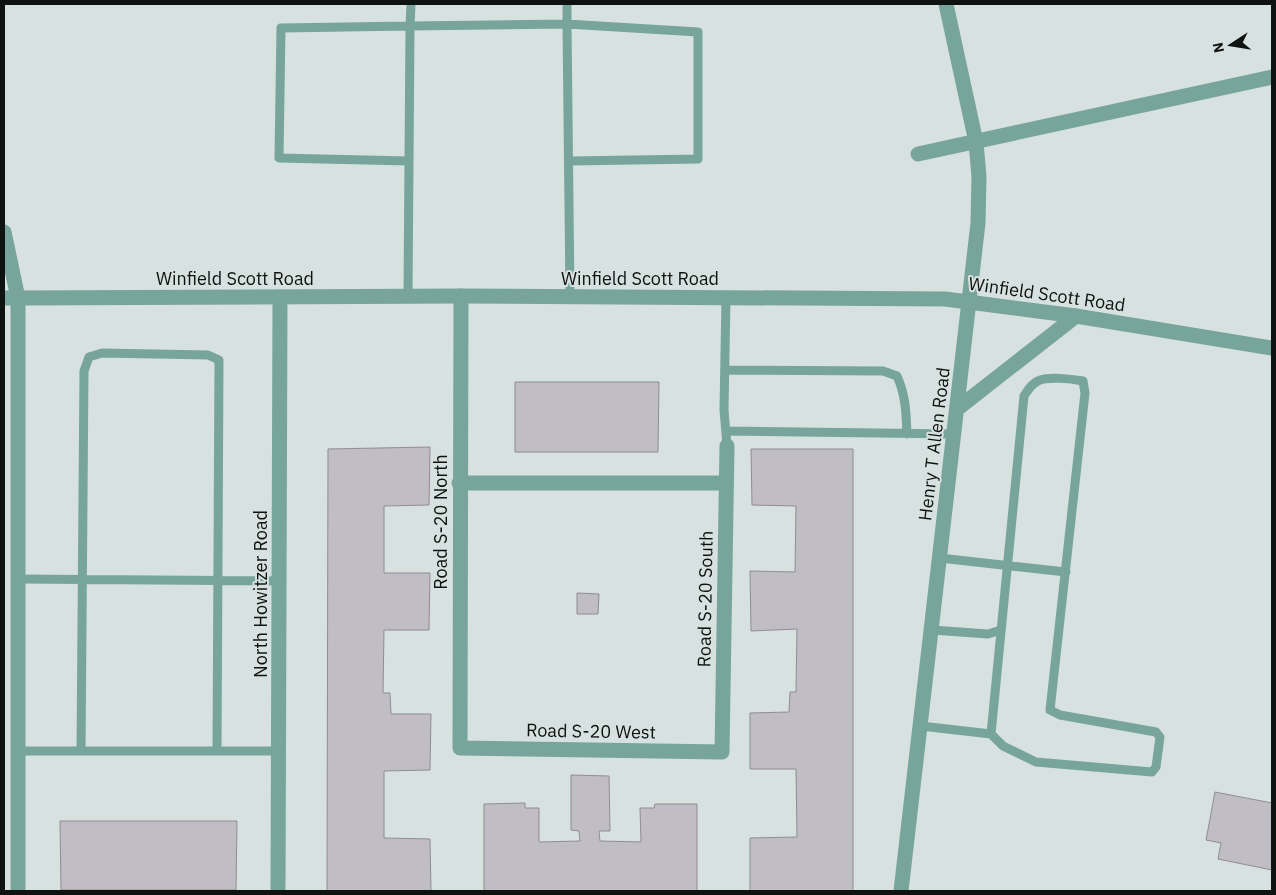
<svg xmlns="http://www.w3.org/2000/svg" width="1276" height="895" font-family="'IBM Plex Sans',sans-serif">
	<style>
		.building { fill: #c0bdc4; stroke: #908c93 }
		.lines { fill: none; stroke-linecap: round; stroke-linejoin: round }
		.service { stroke: #77a59b; stroke-width: 9 }
		.minor { stroke: #77a59b; stroke-width: 15 }
		.tertiary { stroke: #77a59b; stroke-width: 15 }
		.labels { text-anchor: middle; dominant-baseline: central; stroke-width: 4; stroke-linejoin: round; paint-order: stroke }
		.street-label { font-size: 18px; fill: #0e1211; stroke: #d7e1df }
	</style>
	<rect width="100%" height="100%" fill="#d7e1df"/>
	<path class="building" d="M515,382h144l-1,70h-143z
		M430,447l-1,58 -45,1v67h46l-1,57h-45l-1,63h7l1,21h40l-1,56 -46,1v67l46,1 1,52h-104l1,-442z
		M751,449h102v442h-103v-53l47,-1 -1,-68h-46v-56l39,-1 1,-20h6l1,-63 -46,2 -1,-60 45,1 1,-66 -44,-1z
		M577,593l22,1 -1,20h-21z
		M571,775l38,1 1,55h-11l1,10 41,1 -1,-34h14l1,-4h42v87h-213v-87l41,-1v5h14v34l41,-1 -1,-10 -8,-1z
		M1215,792l57,11v67l-54,-11 3,-16 -15,-3z
		M60,821h177l-1,69h-175z"/>
	<g class="lines">
		<path class="service" d="M567,4v20l131,8v127l-129,2
			M409,161l-130,-3 2,-130 129,-2 1,-22
			M408,296l2,-270 157,-2 3,273
			M726,298l-2,112 3,36
			M725,370l158,1 14,5c9,20 9,37 10,58
			M726,431l228,3
			M940,558l126,14
			M18,579l261,2
			M932,630l56,4 13,-4
			M921,726l70,8 12,12 33,16 116,10 4,-5 4,-30 -4,-5 -96,-17 -10,-5 35,-317 -2,-12c-11,-2 -35,-5 -45,0 -7,3 -10,9 -14,15l-33,338
			M18,751h260
			M81,751l3,-380 5,-14 13,-4 106,2 11,5 -2,391"/>
		<path class="minor" d="M918,154l354,-77
			M461,296l-1,452 262,4 5,-306
			M4,298h14
			M957,409l119,-93
			M459,483h267
			M278,891l2,-594
			M901,891l77,-668 1,-46 -3,-35 -30,-138"/>
		<path class="tertiary" d="M4,232l14,66v593
			M18,298l443,-2 484,3 131,17 196,32"/>
	</g>
	<g class="labels">
		<g class="street-label">
			<text x="235" y="278">Winfield Scott Road</text>
			<text x="640" y="278">Winfield Scott Road</text>
			<text transform="translate(1047 294) rotate(8)">Winfield Scott Road</text>
			<text transform="translate(934 444) rotate(-83)">Henry T Allen Road</text>
			<text transform="translate(440 522) rotate(-90)">Road S-20 North</text>
			<text transform="translate(260 594) rotate(-90)">North Howitzer Road</text>
			<text transform="translate(705 599) rotate(-89)">Road S-20 South</text>
			<text transform="translate(591 731) rotate(1)">Road S-20 West</text>
		</g>
	</g>
	<rect width="1276" height="895" fill="none" stroke="#0e1211" stroke-width="10"/>
	<g transform="translate(1231 45) rotate(258)" stroke="#d7e1df" stroke-width="4" paint-order="stroke">
	<path d="M0-4L9 19L0 12L-9 19Z" fill="#0e1211"/>
	<text y="-8" font-size="14" font-weight="bold" text-anchor="middle" fill="#0e1211">N</text>
	</g>
</svg>
